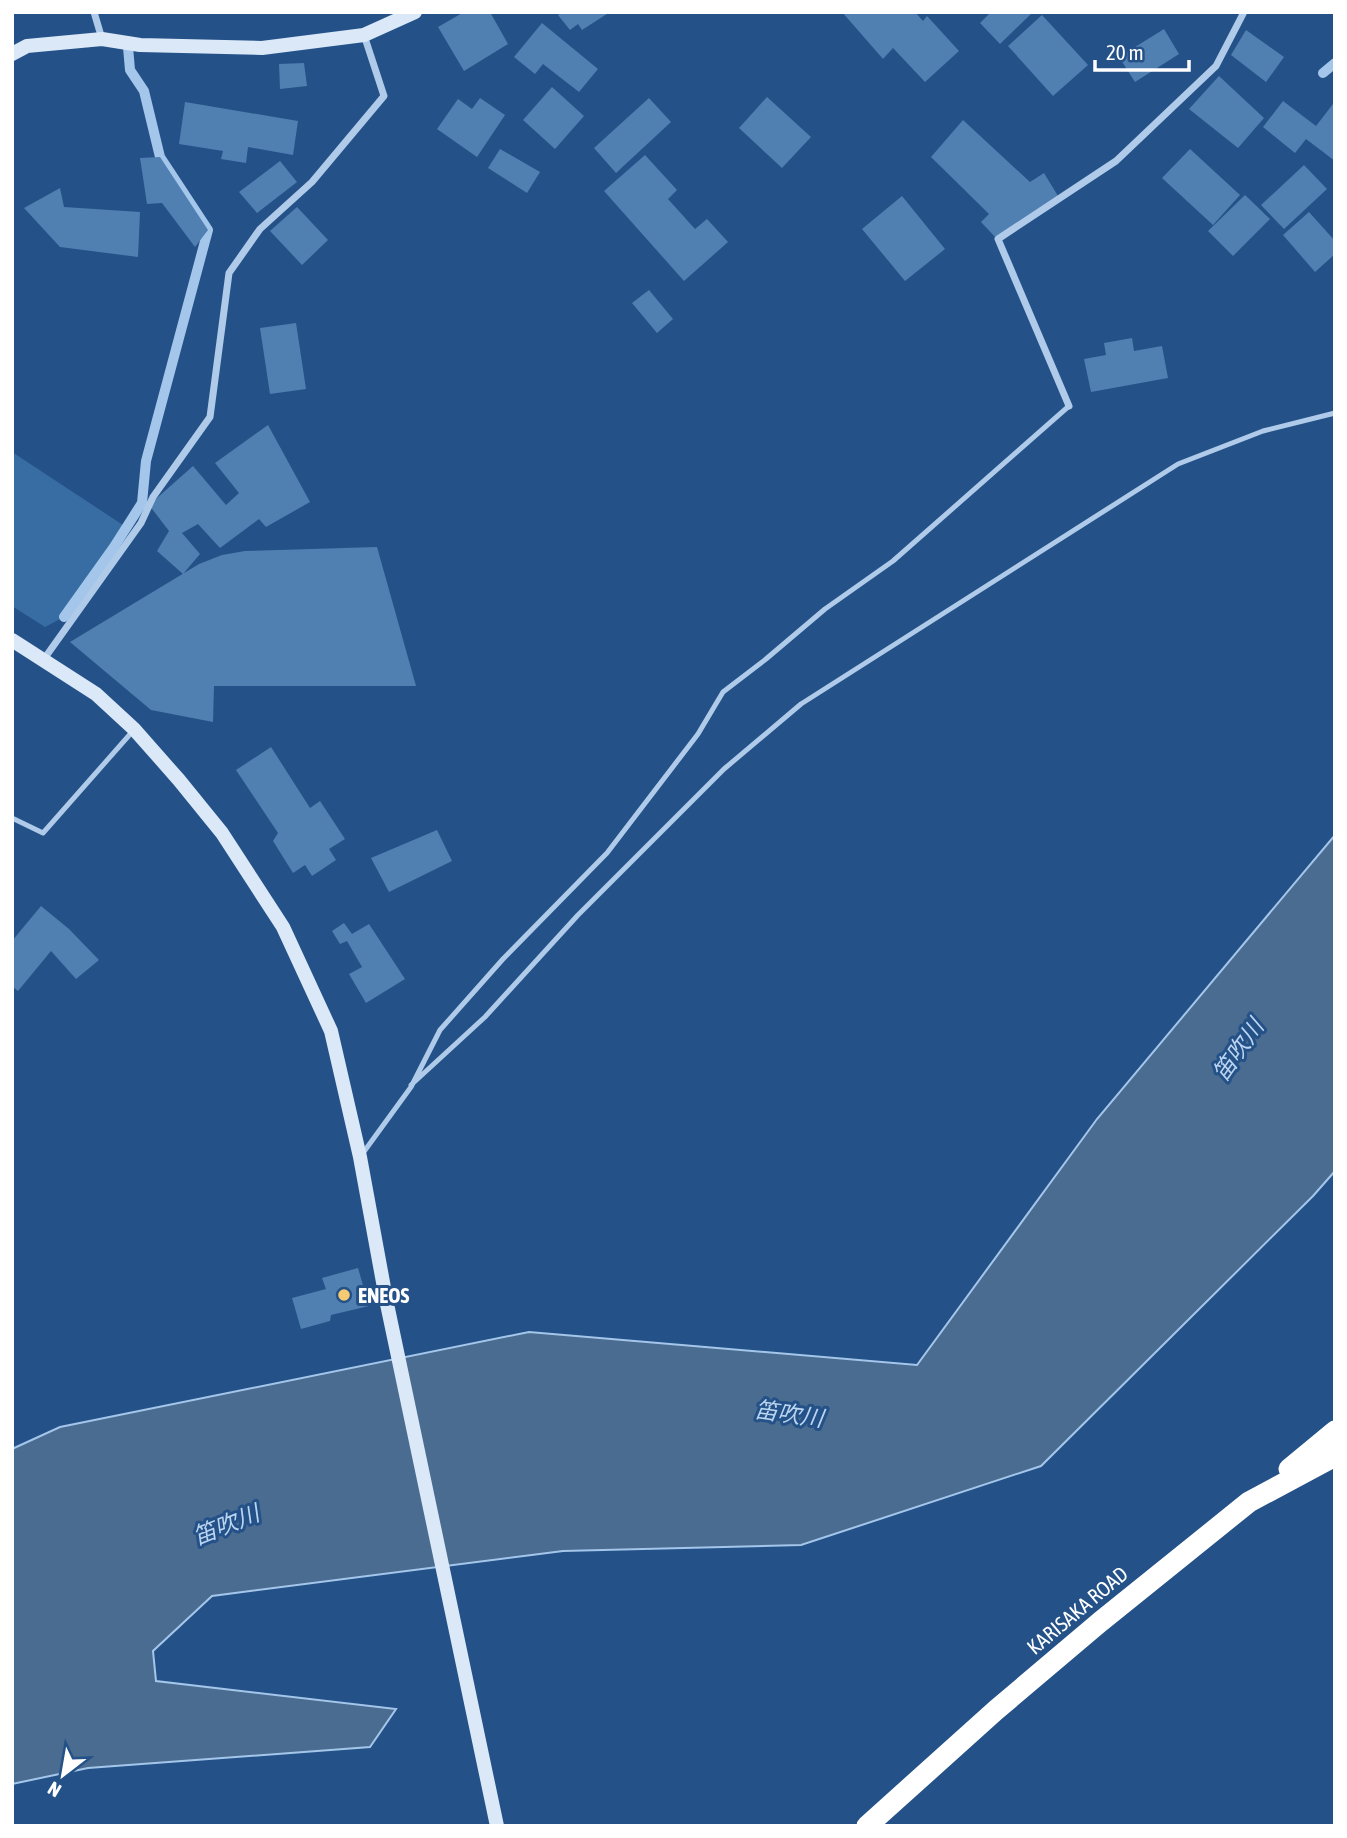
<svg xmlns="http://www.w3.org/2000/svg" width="1347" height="1838" font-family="'Asap Condensed','Noto Sans JP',sans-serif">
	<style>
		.green { fill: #386da4 }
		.water { fill: #4b6c91; stroke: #a4c6ea; stroke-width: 2 }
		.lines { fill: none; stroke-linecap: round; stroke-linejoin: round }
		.stream { stroke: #a4c6ea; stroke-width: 10 }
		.building { fill: #507fb1 }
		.lane { stroke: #afcbe9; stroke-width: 5 }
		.street { stroke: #afcbe9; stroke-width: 7 }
		.secondary { stroke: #dae8f8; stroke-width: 14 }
		.highway { stroke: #fff; stroke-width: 21 }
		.poi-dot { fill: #f4cb73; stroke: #245288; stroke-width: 2.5 }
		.labels { text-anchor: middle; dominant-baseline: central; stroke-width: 6; stroke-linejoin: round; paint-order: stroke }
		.poi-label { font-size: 21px; font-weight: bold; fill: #fff; stroke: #245288; text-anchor: start }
		.street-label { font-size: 21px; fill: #fff; stroke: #245288 }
		.water-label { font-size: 23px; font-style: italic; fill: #bbd5f0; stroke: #245288 }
	</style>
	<rect width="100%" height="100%" fill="#245288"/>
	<path class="green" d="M12,452l114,75 -62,90 -19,10 -33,-21z"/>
	<path class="water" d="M1335,835v336l-22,25 -272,270 -240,79 -238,6 -351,45 -59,55 3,30 240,28 -26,38 -282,21 -76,16v-335l48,-22 469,-95 388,33 180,-246z"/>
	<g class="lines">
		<path class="stream" d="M1323,73l12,-10
			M64,617l50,-70 28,-44 4,-42 62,-231 -48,-73 -16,-66 -14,-21 -2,-23"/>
	</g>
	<path class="building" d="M464,12h26l18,32 -44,27 -26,-44z
		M562,12h48l-28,18 -4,-6 -8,6 -12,-15z
		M842,12h73l8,9 4,-5 32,35 -34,31 -32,-34 -10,11z
		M991,12h42l-33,32 -20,-21z
		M1042,15l46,50 -35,31 -45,-50z
		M542,23l56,46 -19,23 -36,-28 -8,10 -21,-17z
		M1164,29l15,25 -44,28 -16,-25z
		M1246,30l38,27 -18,25 -35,-27z
		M304,63l3,23 -27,3 -1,-25z
		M1219,76l45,42 -26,30 -49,-39z
		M552,87l32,29 -29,33 -32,-29z
		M767,97l44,40 -29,31 -43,-40z
		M480,98l25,17 -28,42 -40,-28 21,-30 14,10z
		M649,98l22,24 -55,51 -22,-25z
		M1283,101l33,25 17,-22 2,2v55l-29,-22 -11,14 -32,-26z
		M185,102l113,19 -5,34 -45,-8 -2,16 -25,-4 2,-8 -44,-7z
		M963,120l67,62 14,-9 14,23 -62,42 -15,-16 8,-8 -58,-57z
		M500,149l40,23 -13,21 -39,-25z
		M1190,149l50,46 -27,30 -51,-47z
		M645,155l32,35 -9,9 27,30 12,-10 21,23 -44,39 -80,-90z
		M160,157l48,73 -13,17 -33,-44 -15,1 -7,-46z
		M280,161l17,21 -40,31 -18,-21z
		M1304,165l23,24 -43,40 -23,-24z
		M60,188l4,19 76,5 -2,45 -78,-10 -36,-39z
		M1245,195l25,24 -37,37 -25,-25z
		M902,196l43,53 -40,32 -43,-52z
		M297,207l31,33 -26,25 -32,-34z
		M1309,212l26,29v13l-20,18 -32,-37z
		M649,290l24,29 -16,14 -25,-30z
		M296,323l10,66 -36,5 -10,-66z
		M1132,338l2,13 28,-5 6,32 -77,14 -7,-33 22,-4 -2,-12z
		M268,425l42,77 -44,25 -7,-8 -39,29 -22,-24 -16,9 18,21 -17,20 -26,-23 12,-20 -20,-26 44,-39 33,39 13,-12 -24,-30z
		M377,547l39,139h-202l-1,36 -62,-12 -81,-68 129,-78 23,-9 23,-4z
		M271,747l39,61 10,-7 25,38 -16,10 7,11 -24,16 -7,-11 -12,8 -20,-32 5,-8 -42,-63z
		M437,830l15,31 -63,31 -18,-34z
		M41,906l28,23 30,31 -23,19 -25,-28 -33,40 -6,-5v-45z
		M344,923l8,11 17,-10 36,55 -39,24 -17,-29 13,-7 -15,-26 -7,3 -8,-13z
		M358,1268l11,38 -38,9 -1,6 -29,8 -9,-31 34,-9 -4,-11z"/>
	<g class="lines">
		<path class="lane" d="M12,818l31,15 89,-101
			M411,1085l74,-68 93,-102 146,-146 77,-65 377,-240 85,-33 72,-18
			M363,1153l48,-66 29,-57 63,-71 104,-106 91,-119 25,-42 43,-33 59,-50 68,-48 176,-155"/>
		<path class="street" d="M94,12l8,27
			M1069,406l-71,-167 118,-78 100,-95 28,-54
			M44,659l97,-136 12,-26 57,-80 19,-144 31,-44 52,-47 72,-86 -20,-61"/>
		<path class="secondary" d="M12,54l15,-8 75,-7 38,6 122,3 102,-13 51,-23
			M12,640l84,54 38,35 45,51 43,53 61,94 48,104 29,126 27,147 110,522"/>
		<path class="highway" d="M1289,1469l46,-38
			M867,1826l129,-116 104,-88 149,-120 86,-46"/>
	</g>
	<circle class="poi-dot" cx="344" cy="1295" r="7"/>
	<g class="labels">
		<g class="poi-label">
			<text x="358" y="1295">ENEOS</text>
		</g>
		<g class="street-label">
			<text transform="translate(1077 1610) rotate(-40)">KARISAKA ROAD</text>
		</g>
		<g class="water-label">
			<text transform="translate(1238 1050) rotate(-55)">笛吹川</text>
			<text transform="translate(789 1414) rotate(8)">笛吹川</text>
			<text transform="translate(226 1525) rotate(-22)">笛吹川</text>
		</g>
	</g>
	<rect width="1347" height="1838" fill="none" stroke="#ffffff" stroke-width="28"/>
	<g transform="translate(63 1775) rotate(211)" stroke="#245288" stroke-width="5" paint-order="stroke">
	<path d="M0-5L12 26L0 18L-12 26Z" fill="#ffffff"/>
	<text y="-10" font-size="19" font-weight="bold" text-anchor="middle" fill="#ffffff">N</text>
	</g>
	<path d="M1095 60v10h94v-10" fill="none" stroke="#ffffff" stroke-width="3.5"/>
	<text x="1106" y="60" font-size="21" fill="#ffffff" stroke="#245288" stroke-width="5" paint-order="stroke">20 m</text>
</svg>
